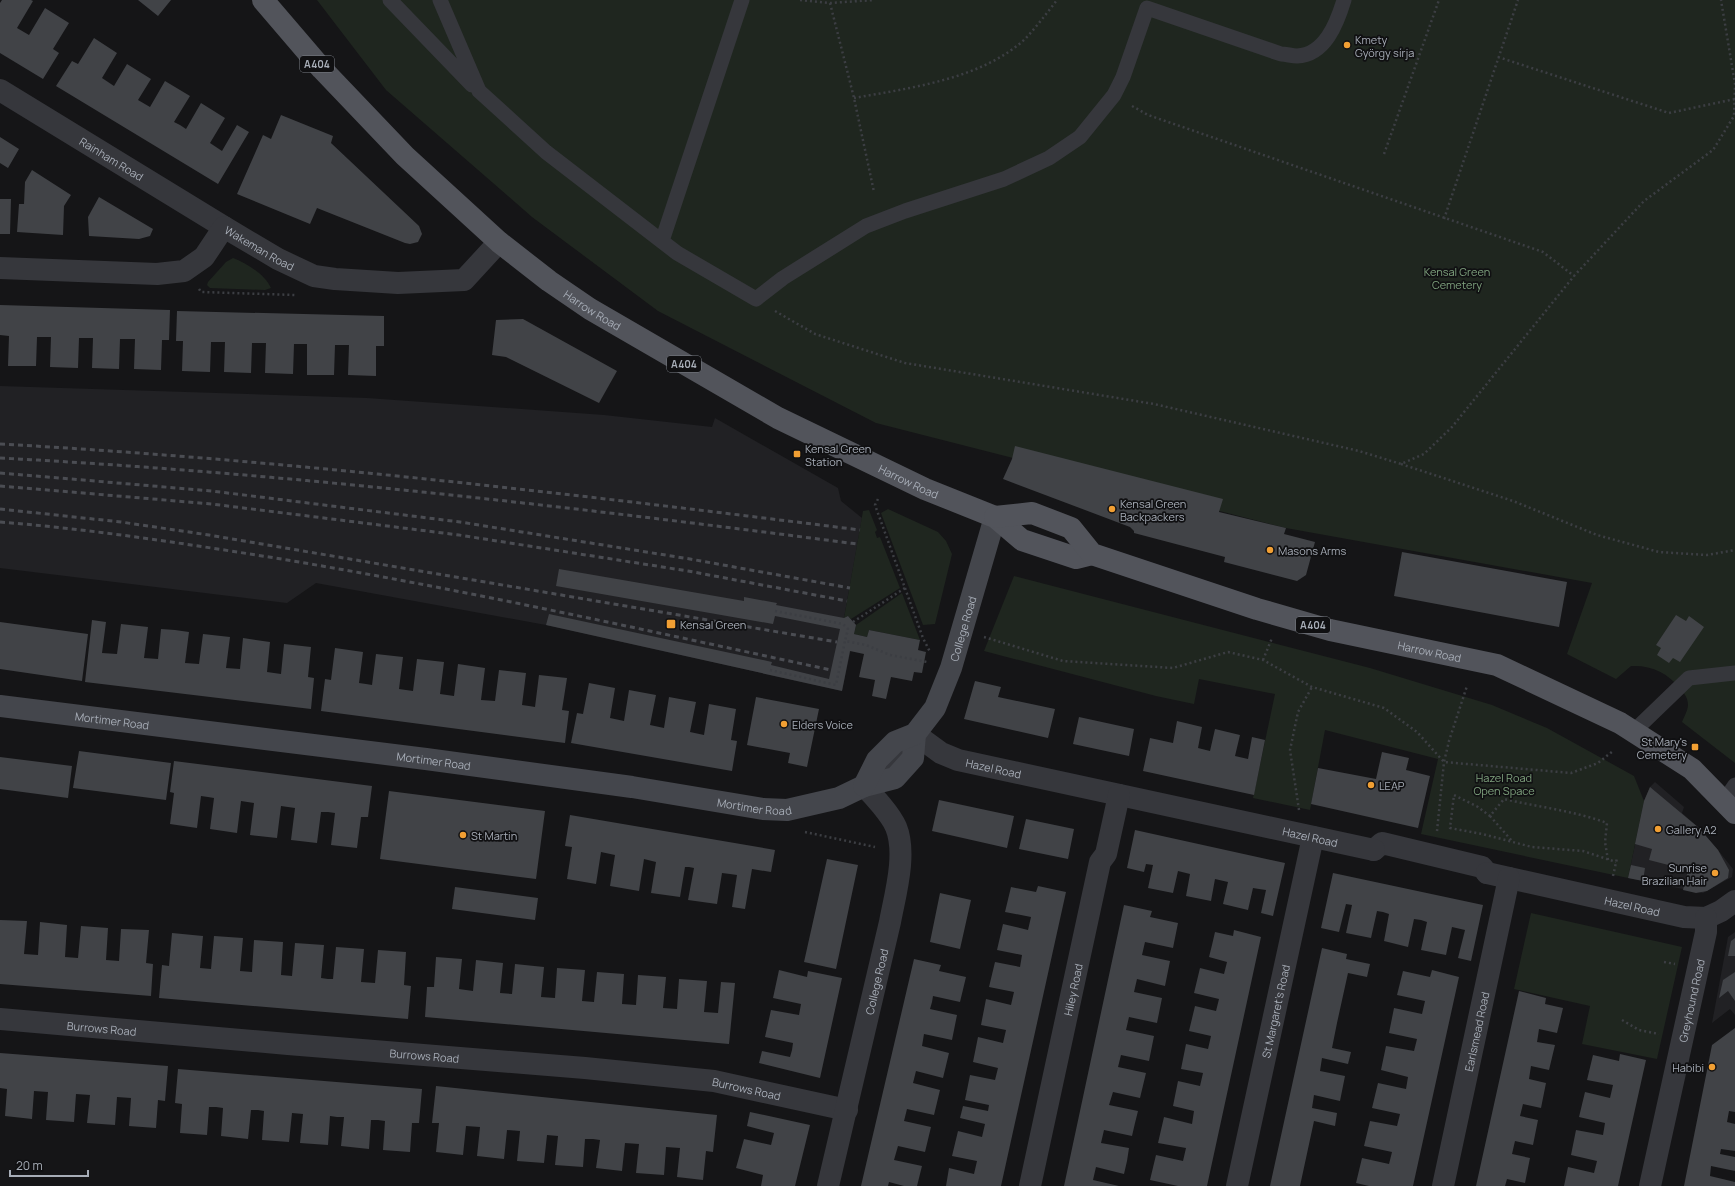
<svg xmlns="http://www.w3.org/2000/svg" width="1735" height="1186" font-family="Manrope,sans-serif">
	<style>
		.built { fill: #212124 }
		.green { fill: #1f261f }
		.building { fill: #414347 }
		.lines { fill: none; stroke-linecap: round; stroke-linejoin: round }
		.path { stroke: #3c3e43; stroke-width: 2.5; stroke-dasharray: 2 3; stroke-linecap: butt }
		.service { stroke: #36373c; stroke-width: 15 }
		.pedestrian { stroke: #36373c; stroke-width: 22 }
		.minor { stroke: #36373c; stroke-width: 22 }
		.secondary { stroke: #44464c; stroke-width: 22 }
		.primary { stroke: #52545b; stroke-width: 22 }
		.rail { stroke: #4b4d53; stroke-width: 3; stroke-dasharray: 5 4; stroke-linecap: butt }
		.poi-dot { fill: #f19f33; stroke: #101012; stroke-width: 1.5 }
		.labels { text-anchor: middle; dominant-baseline: central; stroke-width: 3.5; stroke-linejoin: round; paint-order: stroke }
		.shield { fill: #101012; stroke: #7a7e86; stroke-width: 1 }
		.shield-label { font-size: 10px; font-weight: bold; fill: #a7adb7 }
		.poi-label { font-size: 11px; fill: #a7adb7; stroke: #101012; text-anchor: start }
		.street-label { font-size: 11px; fill: #a7adb7; stroke: #101012 }
		.park-label { font-size: 11px; fill: #7fa27e; stroke: #101012 }
	</style>
	<rect width="100%" height="100%" fill="#151517"/>
	<path class="built" d="M0,386l367,12 237,17 108,12 3,-9 123,70 3,13 21,17 -18,100 4,-2 8,9 -14,66 -296,-66 -230,-42 -29,20 -287,-35z
		M1655,782l29,25 -2,6 17,15 19,22 15,19 -1,8 -2,1 -27,15 -75,-15 16,-77 6,-14z
		M1735,932v83l-5,-6 -18,14 16,-86z"/>
	<path class="green" d="M317,0h1418v763l-53,-41c2,-5 6,-12 6,-17 0,-7 -4,-12 -8,-17 -13,-15 -28,-23 -49,-22l-15,13 -49,-25 25,-71 -306,-55 -410,-105 -218,-112 -126,-94 -146,-127z
		M233,258c13,5 32,16 38,30l-6,2 -55,-2 -3,-3 1,-3 18,-20z
		M888,509l50,23 8,9 6,13 -17,70 -12,1 -42,-112z
		M869,510l8,20 -2,2 2,6 3,-1 20,51 -49,31 -3,-3 -4,2 19,-107z
		M1014,576l356,92 122,37 55,23 87,48 10,25 -16,77 -207,-44 17,-75 -113,-29 -15,80 -57,-12 22,-104 -76,-15 -5,25 -38,-8 -172,-45z
		M902,593l18,47 -51,-10 -2,7 -13,-3 2,-9z
		M1531,913l151,34 -25,112 -75,-15 8,-38 -76,-17z"/>
	<path class="building" d="M2,0h29l2,1 -16,27 12,7 16,-27 24,15 -16,26 6,4 -16,26 -43,-26v-50z
		M138,0h33l-13,16z
		M94,38l23,15 -15,25 12,8 13,-22 24,15 -13,21 12,7 15,-26 25,15 -16,26 6,3 6,4 15,-26 24,15 -15,25 12,8 15,-26 12,7 -31,52 -162,-98 16,-25 6,3z
		M281,115l52,21 -2,7 88,83 3,8 -4,8 -8,2 -5,-1 -88,-35 -7,16 -73,-30 26,-59 8,4z
		M0,137l19,12 -11,19 -8,-5z
		M32,170l39,25 -7,11 -1,29 -46,-3 2,-28h5l1,-22z
		M99,197l54,32 -3,7 -11,3 -50,-3 -1,-19z
		M0,199h11l-1,35h-10z
		M0,305l170,5 -1,30h-7l-1,30 -27,-1 1,-30h-15l-1,30 -27,-1 1,-30h-14l-1,30 -28,-1 1,-30h-14l-1,29h-28l1,-30 -9,-1z
		M177,311l207,5v30h-8v30l-28,-1 1,-30h-14l-1,30h-27v-31h-13l-1,30 -28,-1 1,-30h-14l-1,30 -27,-1 1,-30h-14l-1,30 -28,-1 1,-30h-7z
		M523,319l94,52 -18,32 -93,-46 -14,-2 4,-35z
		M1015,446l208,53 -4,13 67,16 -2,6 31,8 -9,33 -9,6 -73,-19 1,-5 -91,-24v-2l-4,-4 -127,-48 9,-20z
		M1402,552l165,30 -8,45 -165,-31z
		M559,569l185,32v-4l33,6 -1,2 68,13 4,-2 8,9 -2,9 13,3 2,-7 51,10 -2,10 8,2 -4,21 -8,-1 -2,9 -21,-4 -5,22 -14,-3 3,-16 -16,-3 5,-23 -14,-3 -8,40 -296,-66 3,-11 223,48 -1,3 58,14 11,-50 -65,-13 -2,8 -217,-38z
		M1676,615l10,6 3,-5 15,11 -24,35 -7,-4 -4,5 -12,-8 4,-7 -5,-3z
		M92,620l14,2 -4,31 15,1 4,-30 27,3 -4,31 14,1 3,-30 14,1 14,2 -4,31 14,1 4,-30 27,3 -4,31 14,1 3,-31 27,4 -3,30 14,2 3,-30 27,3 -3,30 6,1 -3,31 -226,-27z
		M0,622l88,12 -6,47 -82,-12z
		M335,648l28,4 -4,31 7,1 6,1 4,-31 27,3 -4,32 14,2 4,-32 27,3 -4,32 14,2 4,-32 27,4 -4,32 14,1 4,-31 27,3 -4,32 7,1 6,1 4,-32 28,3 -5,32 7,1 -4,32 -244,-32 4,-32 6,1z
		M975,681l26,6 -3,10 57,12 -7,29 -84,-19z
		M589,683l26,5 -5,30 14,3 5,-31 27,5 -6,30 14,3 5,-31 27,5 -6,30 14,3 5,-31 27,5 -5,31 6,1 -5,30 -161,-28 6,-30 6,1z
		M756,697l63,12 -12,58 -19,-4 2,-10 -43,-8z
		M1079,717l55,12 -5,27 -56,-12z
		M1177,721l25,6 -4,21 12,3 5,-22 25,6 -5,21 13,3 4,-22 13,3 -11,55 -111,-24 7,-33 23,5z
		M79,751l92,12 -5,37 -93,-12z
		M1382,752l27,6 -3,12 24,6 -12,52 -107,-24 7,-36 58,11z
		M0,757l72,9 -4,32 -68,-9z
		M174,761l198,25 -4,31h-7l-4,31 -26,-3 4,-32 -7,-1h-7l-4,31 -26,-3 4,-32 -14,-2 -4,32 -27,-3 4,-32 -13,-2 -4,32 -27,-4 4,-31 -6,-1 -7,-1 -4,32 -27,-4 4,-31 -4,-1z
		M1650,787l49,41 19,22 11,20 -1,8 -21,13 -11,2 -13,-3 5,-20 -39,-10 3,-11 -17,-5 9,-43z
		M389,791l156,20 -9,68 -156,-20z
		M939,800l75,16 -7,32 -75,-17z
		M570,815l205,35 -4,22 -19,-3 -7,40 -13,-2 5,-32 -7,-1 -8,-1 -5,31 -29,-4 6,-32 -5,-1h-4l-5,30 -29,-4 5,-31 -12,-3 -5,32 -29,-5 5,-31 -14,-3 -5,32 -29,-5 5,-32 -7,-1z
		M1026,819l48,10 -6,30 -49,-10z
		M1135,830l150,33 -12,53 -12,-3 5,-23 -7,-1 -6,-1 -5,22 -25,-6 5,-22 -13,-3 -4,22 -25,-5 4,-22 -12,-3 -5,22 -25,-5 5,-23 -7,-1 -2,8 -17,-4z
		M827,859l31,6 -22,104 -32,-7z
		M1631,865l14,3 -2,13 -15,-3z
		M1333,873l150,32 -12,56 -13,-3 7,-28 -13,-3 -6,28 -25,-5 6,-28 -6,-2 -7,-1 -6,28 -24,-6 5,-27 -6,-2 -6,-1 -6,27 -25,-5 6,-28 -6,-1 -7,28 -18,-4z
		M1038,886l28,6 -65,294h-55l3,-18 25,6 3,-13 -25,-5 6,-25 24,6 3,-13 -25,-6 3,-12 25,5 1,-6 -24,-5 5,-25 25,5 3,-12 -25,-6 5,-25 25,6 3,-13 -25,-5 5,-26 25,6 3,-13 -25,-5 6,-25 25,5 2,-12 -25,-5 6,-26 25,6 3,-13 -26,-5 6,-25 25,5z
		M455,887l83,11 -3,22 -83,-11z
		M940,893l31,7 -11,49 -30,-7z
		M1124,905l28,6 -2,6 28,6 -5,25 -28,-6 -3,13 28,6 -5,25 -28,-7 -3,13 28,6 -5,25 -28,-6 -3,13 28,6 -5,25 -28,-6 -3,12 28,6 -6,25 -27,-6 -4,13 29,6 -3,12 -3,13 -28,-6 -3,13 28,5 -2,13 -3,13 -28,-7 -3,13 26,6h-55z
		M0,920l27,1 -3,33 14,1 2,-33 27,3 -2,32 13,1 3,-32 27,2 -2,32 13,1 2,-32 28,1 -3,33 7,1 -2,32 -151,-12z
		M1234,930l27,7 -54,249h-29l-28,-6 6,-25 27,6 3,-13 -28,-5 6,-26 28,7 2,-13 -21,-5 5,-25 22,5 3,-13 -22,-4 5,-25 22,5 3,-13 -22,-5 6,-25 21,5 3,-12 -25,-6 6,-25 24,6 3,-12 -18,-5 3,-12 3,-13 18,4z
		M172,933l31,3 -3,32 11,1 3,-33 29,2 -3,33 12,1 2,-32 29,2 -2,33 11,1 3,-33 29,2 -3,33 7,1h5l3,-32 28,2 -3,33 14,1 3,-33 28,2 -2,33 7,1 -3,33 -249,-21 3,-33 7,1z
		M1735,938v18h-7l3,-15z
		M1322,948l25,6 -1,5 24,5 -3,13 -19,-4 -11,50 -5,25 19,4 -3,12 -26,-6 -2,13 25,5 -5,25 -26,-6 -2,13 25,5 -2,13 -21,-5 -14,65h-30z
		M436,957l26,2 -3,30 14,2 3,-31 27,3 -3,30 12,1 3,-30 29,3 -3,30 14,1 2,-30 28,2 -3,31 12,1 3,-30 27,2 -2,30 14,1 2,-30 28,2 -3,31 14,1 2,-30 28,2 -3,31 14,1 3,-31 14,1 -6,61 -304,-27 2,-30h7z
		M914,959l27,6 -2,6 27,6 -6,25 -27,-6 -1,6 -2,7 27,6 -5,25 -28,-6 -2,12 27,7 -6,25 -27,-7 -3,12 27,7 -6,25 -27,-6 -3,12 27,6 -6,25 -27,-6 -4,14 28,6 -5,20h-13l-15,-4 -1,4h-27z
		M779,970l28,7 1,-6 34,7 -22,100 -61,-15 3,-12 28,6 2,-7 1,-7 -28,-6 6,-27 28,5 2,-11 -28,-6z
		M1432,970l27,7 -46,209h-44l-13,-3 6,-25 27,6 3,-12 -28,-6 6,-25 27,5 3,-12 -28,-6 6,-25 28,6 2,-12 -27,-7 5,-24 28,5 3,-12 -28,-6 5,-25 28,6 3,-13 -28,-6 6,-24 27,6z
		M1735,972v29l-7,-10 -9,7 4,-18z
		M1519,991l27,7 -1,6 18,4 -6,25 -18,-4 -1,7 -1,6 18,3 -6,25 -18,-4 -2,13 17,4 -5,25 -18,-4 -3,12 18,4 -5,25 -18,-4 -3,13 18,4 -5,25 -18,-4 -2,7h-29z
		M1735,1028v84l-6,-1 -2,11 8,2v27l-14,-2 -1,5 15,3v14l-24,-5 -1,10 25,6v4h-51l28,-141z
		M0,1053l168,13 -3,35 -7,-1 -2,28 -27,-2 2,-28 -14,-1 -2,28 -28,-2 3,-28 -14,-1 -2,28 -28,-2 2,-28 -14,-1 -2,28 -27,-3 2,-27 -7,-1z
		M1620,1054l26,6 -28,126h-54l4,-19 26,6 3,-12 -26,-6 5,-25 27,5 2,-12 -26,-6 6,-25 25,6 3,-13 -26,-5 6,-25 26,6z
		M178,1069l244,20 -3,34h-7l-2,29 -27,-2 2,-29 -7,-1h-7l-2,29 -28,-3 3,-29h-7l-7,-1 -2,29 -28,-2 3,-29 -11,-1 -3,29 -27,-2 2,-29 -6,-1h-7l-3,29 -27,-3 2,-28 -7,-1h-7l-2,28 -27,-2 2,-29 -7,-1z
		M436,1086l281,29 -4,37 -7,-1 -3,29 -26,-3 3,-29 -14,-1 -2,28 -28,-2 3,-29 -14,-1 -3,28 -26,-3 4,-28 -7,-1h-8l-2,28 -28,-2 3,-29 -11,-1 -3,28 -27,-2 3,-30 -13,-1 -3,29 -27,-3 3,-29 -14,-1 -3,29 -27,-3 3,-29h-7z
		M750,1112l60,13 -15,61h-34l2,-11 -27,-7 8,-29 27,6 3,-12 -27,-7z"/>
	<g class="lines">
		<path class="path" d="M800,0l30,3 44,-3
			M830,3l24,95 20,94
			M1498,57l171,56 66,-14
			M854,98c56,-10 129,-19 172,-60 11,-12 21,-25 31,-38
			M1132,106l16,9 395,137 31,24
			M1384,154l55,-154
			M1444,219l74,-219
			M199,289l2,3 94,3
			M775,311l40,23 90,29 249,41 205,47 42,13 23,-10 28,-27 122,-151 70,-75 69,-51 21,-34 1,-32 -14,-84
			M1401,464l112,37 84,34 62,17 48,3 28,-5
			M878,499l-3,6 48,133 7,14
			M775,611l68,13 5,5 -3,12
			M853,622l52,-34
			M984,637l79,24 110,7 55,-16 35,8 49,27 72,21 33,24 27,30 127,11 27,-10 15,-12
			M1263,660l9,-22
			M770,670l66,15 9,-44 21,4 24,10 37,7
			M1299,810l-9,-60 8,-38 14,-25
			M1490,816l22,25
			M1437,831l7,-69 5,-21 18,-55
			M805,832l70,15
			M1608,860l-3,-18 2,-19c-32,-12 -69,-16 -103,-24l-14,17 -12,-9 -24,-12 -4,33 32,6 50,13 51,4 33,11
			M1613,876l4,-18
			M1664,962l11,2
			M1622,1020l17,10 20,4"/>
		<path class="service" d="M390,0l82,85
			M440,0l39,91 67,61 131,101 79,46 27,-21 83,-52 39,-15 99,-32 45,-21 31,-21 34,-42 9,-18 24,-69 134,46c5,0 11,2 16,2 28,-1 40,-33 47,-56
			M662,241l80,-241
			M1633,732l56,-54 46,-5
			M869,782l25,-20 21,-27
			M1724,801l11,-16"/>
		<path class="pedestrian" d="M1374,850l8,-7 100,24 5,6"/>
		<g class="minor">
			<path id="s1" d="M0,90l224,137 54,32 36,17 21,3 63,4 66,-3 35,-38"/>
			<path d="M0,268l157,6 27,-3 20,-14 20,-30"/>
			<path id="s2" d="M915,734l26,19 17,7 416,90"/>
			<path id="s3" d="M1487,873l197,44 22,1 15,-7 14,-10"/>
			<path id="s4" d="M0,1019l288,25 297,24 129,13 133,29"/>
			<path id="s5" d="M828,1186l62,-264c5,-27 17,-68 6,-95 -5,-12 -23,-32 -32,-41"/>
			<path id="s6" d="M1030,1186l70,-324 6,-8 13,-59"/>
			<path id="s7" d="M1237,1186l76,-349"/>
			<path id="s8" d="M1443,1186l66,-308"/>
			<path id="s9" d="M1650,1186l56,-254v-14"/>
		</g>
		<g class="secondary">
			<path id="s10" d="M0,706l426,53 206,28 131,22 24,1 52,-12 25,-12 31,-8 18,-20 2,-24"/>
			<path id="s11" d="M864,786l13,-26 18,-18 20,-8 20,-26 16,-40 44,-151"/>
		</g>
		<g class="primary">
			<path id="s12" d="M263,0l59,69 83,87 94,86 50,39 41,28 188,109 147,71 70,28 27,23 54,18 16,-4"/>
			<path id="s13" d="M995,517l37,-4 39,15 21,26 165,55 73,21 167,35 123,58 72,46 43,44"/>
		</g>
		<path class="rail" d="M0,444c288,16 574,50 860,86
			M0,458c287,15 573,49 857,86
			M0,473l212,18 248,31 230,37 160,29
			M0,486l212,18 247,31 229,36 159,30
			M0,509l121,13 88,13 628,107
			M0,522c90,7 180,21 269,35 189,31 375,73 562,113"/>
	</g>
	<g class="poi-dot">
		<circle cx="1347" cy="45" r="4"/>
		<rect x="793" y="450" width="8" height="8" rx="2"/>
		<circle cx="1112" cy="509" r="4"/>
		<circle cx="1270" cy="550" r="4"/>
		<rect x="666" y="619" width="10" height="10" rx="2"/>
		<circle cx="784" cy="724" r="4"/>
		<rect x="1691" y="743" width="8" height="8" rx="2"/>
		<circle cx="1371" cy="785" r="4"/>
		<circle cx="1658" cy="829" r="4"/>
		<circle cx="463" cy="835" r="4"/>
		<circle cx="1715" cy="873" r="4"/>
		<circle cx="1712" cy="1067" r="4"/>
	</g>
	<g class="labels">
		<g class="shield">
			<rect x="300" y="56" width="34" height="16" rx="3"/>
			<rect x="667" y="356" width="34" height="16" rx="3"/>
			<rect x="1296" y="617" width="34" height="16" rx="3"/>
		</g>
		<g class="shield-label">
			<text x="317" y="64">A404</text>
			<text x="684" y="364">A404</text>
			<text x="1313" y="625">A404</text>
		</g>
		<g class="poi-label">
			<text x="1355" y="39">Kmety<tspan x="1355" dy="13">György sírja</tspan></text>
			<text x="805" y="448">Kensal Green<tspan x="805" dy="13">Station</tspan></text>
			<text x="1120" y="503">Kensal Green<tspan x="1120" dy="13">Backpackers</tspan></text>
			<text x="1278" y="550">Masons Arms</text>
			<text x="680" y="624">Kensal Green</text>
			<text x="792" y="724">Elders Voice</text>
			<text x="1687" y="741" text-anchor="end">St Mary's<tspan x="1687" dy="13">Cemetery</tspan></text>
			<text x="1379" y="785">LEAP</text>
			<text x="1666" y="829">Gallery A2</text>
			<text x="471" y="835">St Martin</text>
			<text x="1707" y="867" text-anchor="end">Sunrise<tspan x="1707" dy="13">Brazilian Hair</tspan></text>
			<text x="1704" y="1067" text-anchor="end">Habibi</text>
		</g>
		<g class="street-label">
			<text stroke="none"><textPath href="#s1" startOffset="131">Rainham Road</textPath></text>
			<text stroke="none"><textPath href="#s1" startOffset="304">Wakeman Road</textPath></text>
			<text stroke="none"><textPath href="#s12" startOffset="454">Harrow Road</textPath></text>
			<text stroke="none"><textPath href="#s12" startOffset="814">Harrow Road</textPath></text>
			<text stroke="none"><textPath href="#s11" startOffset="193">College Road</textPath></text>
			<text stroke="none"><textPath href="#s13" startOffset="464">Harrow Road</textPath></text>
			<text stroke="none"><textPath href="#s10" startOffset="113">Mortimer Road</textPath></text>
			<text stroke="none"><textPath href="#s10" startOffset="437">Mortimer Road</textPath></text>
			<text stroke="none"><textPath href="#s2" startOffset="87">Hazel Road</textPath></text>
			<text stroke="none"><textPath href="#s10" startOffset="761">Mortimer Road</textPath></text>
			<text stroke="none"><textPath href="#s2" startOffset="411">Hazel Road</textPath></text>
			<text stroke="none"><textPath href="#s3" startOffset="149">Hazel Road</textPath></text>
			<text stroke="none"><textPath href="#s5" startOffset="210">College Road</textPath></text>
			<text stroke="none"><textPath href="#s6" startOffset="201">Hiley Road</textPath></text>
			<text stroke="none"><textPath href="#s9" startOffset="190">Greyhound Road</textPath></text>
			<text stroke="none"><textPath href="#s7" startOffset="179">St Margaret's Road</textPath></text>
			<text stroke="none"><textPath href="#s4" startOffset="102">Burrows Road</textPath></text>
			<text stroke="none"><textPath href="#s8" startOffset="158">Earlsmead Road</textPath></text>
			<text stroke="none"><textPath href="#s4" startOffset="426">Burrows Road</textPath></text>
			<text stroke="none"><textPath href="#s4" startOffset="750">Burrows Road</textPath></text>
		</g>
		<g class="park-label">
			<text x="1457" y="271">Kensal Green<tspan x="1457" dy="13">Cemetery</tspan></text>
			<text x="1504" y="777">Hazel Road<tspan x="1504" dy="13">Open Space</tspan></text>
		</g>
	</g>
	<path d="M10 1170v6h78v-6" fill="none" stroke="#a7adb7" stroke-width="2"/>
	<text x="16" y="1170" font-size="12" fill="#a7adb7" stroke="#101012" stroke-width="3" paint-order="stroke">20 m</text>
</svg>
